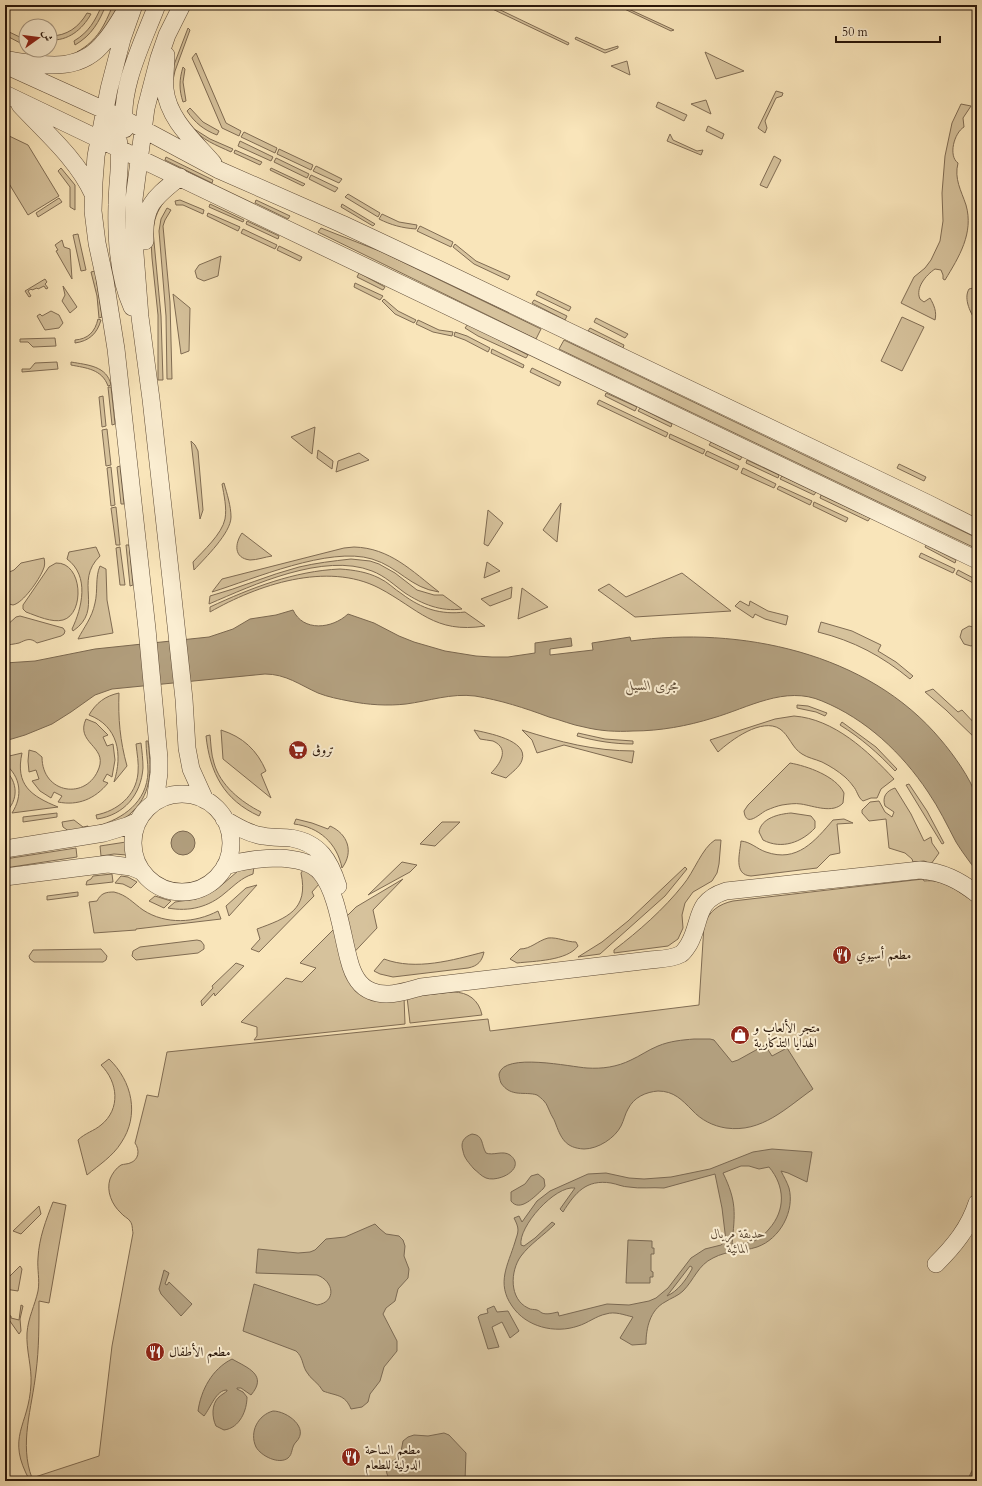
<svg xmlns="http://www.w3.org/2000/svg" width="982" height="1486" font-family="Cardo,Amiri,serif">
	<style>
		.green { fill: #d6c29c; stroke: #806c53 }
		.water { fill: #b29f7e; stroke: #7b6850; fill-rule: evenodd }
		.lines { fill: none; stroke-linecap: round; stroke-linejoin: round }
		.street-casing { stroke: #5d4a36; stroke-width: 18 }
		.street { stroke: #fbeed2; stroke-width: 17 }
		.labels { text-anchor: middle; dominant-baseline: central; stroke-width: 4; stroke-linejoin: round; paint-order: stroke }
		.poi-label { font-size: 13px; fill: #29160a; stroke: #fbeed2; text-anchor: start }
		.park-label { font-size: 13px; font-style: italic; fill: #5d4a36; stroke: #fbeed2 }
		.water-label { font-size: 14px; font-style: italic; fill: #604d38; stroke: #fbeed2 }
	</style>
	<rect width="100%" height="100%" fill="#f9e5ba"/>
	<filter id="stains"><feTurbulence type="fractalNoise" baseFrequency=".005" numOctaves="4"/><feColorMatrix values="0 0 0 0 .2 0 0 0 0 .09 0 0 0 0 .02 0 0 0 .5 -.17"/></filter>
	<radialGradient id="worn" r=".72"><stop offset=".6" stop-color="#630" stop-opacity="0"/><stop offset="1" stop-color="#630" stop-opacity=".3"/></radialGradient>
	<path class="green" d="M102,5h4c-7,17 -14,30 -31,40l-1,-4c15,-9 21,-20 28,-36z
		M113,5h4l-2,8 -17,27 -20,14 -1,-2c21,-12 27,-26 36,-47z
		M484,5h6l79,38 -1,2z
		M616,5h4l54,25 -3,1z
		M87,13l4,1c-9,16 -23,27 -41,26v-4c17,0 29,-9 37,-23z
		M188,28l2,2 -15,41 -2,9 -1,-10z
		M5,30l21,10v6l-21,-11z
		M576,37l29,13 13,-4v2l-13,5 -30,-14z
		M705,52l39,19 -28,8z
		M196,53l30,70 15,8 -2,5 -17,-8 -30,-70z
		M627,61l3,14 -19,-9z
		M183,67l2,2 -2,13 3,19 -3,1c-4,-12 -4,-22 0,-35z
		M776,91l7,2 -1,3 -6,2 -11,23 2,7 -2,5 -7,-5z
		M706,100l5,14 -20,-10z
		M658,102l29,13 -3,6 -28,-14z
		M961,104l10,2 -8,12 1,9c-10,6 -16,29 -6,36 -4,16 3,27 8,42 8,28 -7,52 -21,75l-2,-1v-4l-2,-5 -6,-1c-9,6 -20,19 -15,30l4,3 6,-4c4,7 7,14 5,22l-34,-17 13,-26 11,-9 6,-8 9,-19 3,-20 -1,-28 3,-37 7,-33z
		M190,108l13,14 16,9 -2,4c-13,-5 -22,-12 -30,-24z
		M708,126l16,8 -2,5 -16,-8z
		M191,127l19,12 23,10 -2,3c-15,-7 -29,-12 -40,-25z
		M244,132l33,16 -2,5 -34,-16z
		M5,134l23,11 31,51 -31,19 -23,-38z
		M670,134l3,6 24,11 6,-1 -2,5 -34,-14z
		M240,141l33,16 -2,4 -33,-15z
		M279,149l34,16 -2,5 -34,-16z
		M235,150l27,12 -2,3 -26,-12z
		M774,156l7,4 -14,28 -7,-3z
		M166,157l47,23 -1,3 -47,-23z
		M276,158l33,16 -2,4 -33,-16z
		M316,166l26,13 -3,4 -26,-12z
		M61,168l14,17v25l-5,-3v-20l-12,-16z
		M271,168l34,16 -2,2 -33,-16z
		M311,175l27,13 -3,4 -26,-13z
		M348,194l32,19 -2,4 -33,-20z
		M59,198l3,4 -24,15 -2,-4z
		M180,200l24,10 -1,4 -20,-9h-7l-1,-4z
		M256,200l34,16 -2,3 -33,-16z
		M163,201l1,1c-7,9 -10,18 -11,29l8,85 2,64h-5v-65l-6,-57 -2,-34z
		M210,204l34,16 -1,2 -34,-15z
		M342,204l33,20 -2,2 -32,-19z
		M167,208l4,2 -6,10 -2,6 7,76 2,77h-5l-1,-63 -7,-85 2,-12z
		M208,213l32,14 -2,4 -31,-15z
		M382,214l17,8 18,3 -1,4c-14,-1 -25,-4 -37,-10z
		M247,221l32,15 -1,3 -32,-15z
		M420,226l33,16 -2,5 -34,-16z
		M321,228l61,24 159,77 -5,10 -218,-107z
		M243,229l34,16 -2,4 -34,-16z
		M78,234l8,36 -5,1 -8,-36z
		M62,240l2,7 6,2 2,30 -16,-28 2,-1 -3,-5z
		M455,244l21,17 34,15 -2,4 -34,-16 -21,-17z
		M279,246l23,11 -2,4 -23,-11z
		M221,256l-3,20 -14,5 -7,-3 -2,-7 4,-6z
		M95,271l7,46 -3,1 -2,-22 -6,-24z
		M359,273l26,14 -2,3 -26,-13z
		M45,279l2,3 -2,2 3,4 -2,1 -2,-3 -6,3 -1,-1 -5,2 -1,-1 -3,2 3,5 -2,1 -4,-6z
		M355,283l28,13 -3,4 -26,-13z
		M63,286l14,21 -7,6 -8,-12 3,-6z
		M977,287v36c-6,-9 -14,-24 -8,-34z
		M538,291l33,16 -2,4 -33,-16z
		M173,294l17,14 -1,43 -8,3z
		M384,299l14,12 18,9 -2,3 -19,-9 -13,-13z
		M534,300l33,16 -2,4 -33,-17z
		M51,311l8,4 4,8 -4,5 -14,2 -8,-14 3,-2 2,2z
		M902,317l22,10 -22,44 -21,-10z
		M596,318l32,16 -3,4 -31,-16z
		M98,319l3,1c-4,14 -12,21 -26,23v-3c13,-1 20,-8 23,-21z
		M418,320l21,10 14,2 -1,4 -19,-4 -17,-8z
		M468,324l60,31 -2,3 -48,-22 -13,-8z
		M590,328l34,17 -1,3 -35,-17z
		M455,332l12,4 23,12 -2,4 -23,-12 -11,-4z
		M55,338l1,8 -23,1 -5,-5h-8v-3z
		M564,340l413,198v11l-418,-200z
		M492,349l32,16 -1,3 -32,-15z
		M57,362l1,7 -36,3v-3h8l5,-6z
		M71,362c17,3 36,4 40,23l-3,1c-6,-17 -22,-18 -37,-21z
		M532,368l29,14 -2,4 -29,-14z
		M108,387h3l4,37 -3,1z
		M606,393l31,14 -2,4 -30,-15z
		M103,396l3,30 -4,1 -3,-30z
		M599,400l69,33 -2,4 -69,-33z
		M640,408l32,16 -1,3 -33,-16z
		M315,427l-3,27 -21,-17z
		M107,429l4,36 -5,1 -4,-36z
		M670,434l35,16 -2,4 -34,-16z
		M191,441l4,4 3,6 5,59 -3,9z
		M711,442l31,15 -2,3 -31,-15z
		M318,450l15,11 -1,8 -15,-11z
		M707,451l32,15 -2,4 -32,-15z
		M359,453l10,7 -33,12 2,-11z
		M747,460l32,15 -1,3 -32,-15z
		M899,464l27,13 -2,4 -27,-13z
		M120,466l4,38h-3l-4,-37z
		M111,467l4,38 -4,1 -4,-38z
		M743,468l33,16 -2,4 -33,-15z
		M782,476l34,16 -2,3 -34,-16z
		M224,483c3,11 7,23 7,34 0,16 -26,41 -37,53l-1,-8c10,-11 29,-28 32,-43 2,-11 -1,-24 -3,-35z
		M779,486l33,15 -2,4 -33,-16z
		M821,495l49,23 -2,3 -48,-23z
		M814,502l34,16 -2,4 -33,-16z
		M561,503l-4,39 -14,-12z
		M116,507l4,38h-4l-5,-37z
		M488,510l15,13 -15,23 -4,-2z
		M242,533l30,23c-7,1 -15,4 -22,4 -17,-2 -15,-17 -8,-27z
		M126,545h3l4,40 -3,1z
		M926,545l30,15 -1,3 -30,-16z
		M96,547l4,9c-27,26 5,53 -27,75l-1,-2c10,-21 18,-53 -5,-70l2,-7z
		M120,547l5,38h-5l-4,-37z
		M354,547c36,1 58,24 85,45 -29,-4 -40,-25 -67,-33 -43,-13 -118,20 -160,33l10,-13 122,-31z
		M921,553l34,16 -2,4 -34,-16z
		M44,558c1,4 1,8 -1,12 -4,10 -20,33 -30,35l-8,-2v-29l9,-4 7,-7z
		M351,559l19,2 9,3 16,9 22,17 17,5h9l19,14c-21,3 -40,-5 -57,-16 -11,-8 -20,-17 -33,-22 -48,-19 -119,14 -163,33l1,-8c30,-8 58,-21 89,-29 17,-4 34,-6 52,-8z
		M487,562l13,9 -16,7z
		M56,563c27,-1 29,51 7,57 -11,3 -26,-4 -37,-8l-3,-3v-4l26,-38z
		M100,566l6,3 1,31 6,33 -35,6c6,-12 14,-21 17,-36 3,-12 0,-26 5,-37z
		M340,569c14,1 27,3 39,9 9,4 15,11 23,16 20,15 39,21 63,18l20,14c-51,8 -66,-17 -106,-38 -52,-27 -122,-3 -169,24v-5c41,-19 84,-36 130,-38z
		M958,570l19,10v5l-21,-11z
		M682,573l49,38 -96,6 -37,-27 11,-6 17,13z
		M512,587l-1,11 -21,8 -9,-7z
		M522,588l26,19 -30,12z
		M740,601l9,5 1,-5 18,10 20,5 -2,9 -21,-6 -10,-5 -2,4 -18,-12z
		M20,616l43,12 2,3 -1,3 -3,2 -24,7c-7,-6 -11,-3 -18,0 -5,1 -10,2 -14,2v-18l11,-10z
		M821,622l31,9 29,14 -3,6 18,11 17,14 -3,3c-28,-23 -56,-38 -92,-47z
		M969,626l4,1 4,2v14l-6,3 -7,-2 -4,-7 2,-7z
		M933,689l25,23 4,-2 15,16v14l-31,-30 -21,-18z
		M119,693c-1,25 1,48 8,73l-13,16c9,-28 4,-56 -25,-67 7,-12 16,-19 30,-22z
		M797,705l11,1 19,7 -2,3 -9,-4 -19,-4z
		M794,716c40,3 74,35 100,63l-13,10 -4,9h-6l-8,3c-5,-3 -6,-11 -10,-15 -2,-3 -5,-6 -8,-9 -7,-6 -15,-11 -23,-15 -7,-3 -14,-4 -20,-8 -10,-6 -13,-19 -22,-25 -18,-12 -49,11 -62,23l-8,-12 65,-21z
		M86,719l10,4 12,12 -5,2 4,9 6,-2 2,16 -3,17 -5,-3 -4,7 5,2c-13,16 -30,23 -50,19l4,-6 -8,-4 -3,6 -11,-7 -8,-10 7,-2 -3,-9 -7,2 -1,-11 1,-11 7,2 6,5c0,37 45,44 57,11 8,-22 -24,-25 -13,-49z
		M842,722l34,25 21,22 -2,2c-17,-18 -34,-33 -55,-46z
		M221,730c22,7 36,20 45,41l-5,3 10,24 -48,-39z
		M474,730c13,3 55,10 48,30 -2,7 -11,13 -16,18l-15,-5c8,-8 20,-24 2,-32 -4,-1 -9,-1 -13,-2z
		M522,730c38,12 72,21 112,21l-2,12 -68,-18 -27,8 -5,-13z
		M578,733l27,6 28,2v3c-19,0 -37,-3 -56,-8z
		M210,735c1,9 1,19 4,28 6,22 27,39 47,49l-2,4c-35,-16 -49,-43 -53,-80z
		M146,741h2c3,25 5,51 -15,70 -4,4 -9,9 -15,11 -6,2 -15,3 -21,4 26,-7 50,-24 51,-54 0,-10 -2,-21 -2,-31z
		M141,743c1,8 2,17 2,25 -2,27 -19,47 -46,51l-1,-4c21,-4 40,-19 42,-42 1,-10 -1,-19 -2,-29z
		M22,753c-7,32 9,43 36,54l-46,6c11,-17 9,-36 -7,-49v-7z
		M790,763c17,3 46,13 54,30l-1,10c-10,11 -29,3 -42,1 -6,-1 -12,0 -19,1 -5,1 -10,3 -15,5 -7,3 -21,19 -23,1l4,-6z
		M5,770c13,12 14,30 0,43z
		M909,784l18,27 17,32 -2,1 -36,-59z
		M895,788l16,26 13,27 7,-4 1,6 7,10 -8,11 -7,-3 -11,1 -1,-3 -7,-6 -16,-5 -3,-29 -17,2 -7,-8v-3l8,-8 9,-1 6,11 7,5 2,-5 -9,-6c-3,-9 1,-15 10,-18z
		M57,813v4l-34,5v-5z
		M791,813l20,3 4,5v7c-13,14 -33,22 -52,12l-4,-8c2,-14 20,-18 32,-19z
		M296,819l16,4 16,6 2,-3c18,8 24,26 12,42 -5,-25 -23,-41 -48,-44z
		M844,819l9,4 -16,1 3,29 -10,2 -13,13 -66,8c-18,-1 -11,-23 -10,-35 10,1 16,8 25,11 31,11 49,-11 67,-32z
		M74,820l9,7 5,-1v3l-18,3 -7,-5 -1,-5z
		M442,822h18l-25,24 -15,-2z
		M715,840h6l-2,24 -2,9 -5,8 -19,11 -8,11 -3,12 1,13 -5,11 -10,7 -54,7v-3c25,-19 50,-41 69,-65 11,-13 19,-37 32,-45z
		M126,842l1,13 -13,-1 -13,2 -1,-10z
		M76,848l1,9 -72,11v-9z
		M402,862l15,3 -7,7 -42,23z
		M254,866l-1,8c-12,4 -18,11 -28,19 -16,14 -36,19 -57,15l7,-6 21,-3 10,-4 11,-6 21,-18z
		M685,867l2,2 -22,27 -65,58 -22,3 24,-15 26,-21z
		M303,870l5,1 12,12 -8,9 2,4 -55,56 -8,-3 9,-10 -3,-10c30,-11 52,-19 44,-56z
		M112,874l1,8 -27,3 1,-4 4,-2 2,-3z
		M121,876l7,1 9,5 -6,6 -8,-4 -8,-1z
		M403,879l-30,31 4,18 -33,35 2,8 58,26 1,27 -151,16 3,-4v-9l-16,-5 45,-44 16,4 14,-14 -16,-5 56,-56z
		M923,879l1,2c19,-2 31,8 47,19l6,-8v569l-10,20h-937c-25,-45 -1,-54 1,-97 1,-17 -5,-34 -4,-51 1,-15 8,-28 11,-42 2,-11 -1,-22 0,-33 1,-20 8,-38 15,-56l13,3 -17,98 -10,-2c0,24 0,48 -3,71 -4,36 -17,72 -4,106l67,-22 13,-110 21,-113c-1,-4 0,-8 -3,-12 -2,-3 -7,-5 -9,-8 -9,-8 -15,-22 -11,-34 2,-5 6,-11 11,-14 3,-1 7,-1 9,-2 9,-3 10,-13 5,-20l12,-48 11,2 9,-45 321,-33 2,12 209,-26 5,-80c5,-14 15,-21 29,-24z
		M257,885l-28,31 -3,-10 20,-18z
		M78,892v4l-31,4v-4z
		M114,892c13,3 19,11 29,18 23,15 52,13 75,1l3,8 -85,10v1l-42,3 -5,-31 8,-1c4,-8 9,-9 17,-9z
		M155,896l16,5 -7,7 -15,-7z
		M548,938c10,-1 18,4 28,4l2,4c-11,15 -44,15 -61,17l-7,-4 10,-10c11,0 17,-8 28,-11z
		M197,940l4,1 3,4v4l-6,4 -62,7 -4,-4 1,-5 7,-4z
		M101,949l6,7 -1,4 -3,2h-69l-4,-3 -1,-3 4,-6z
		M484,952c-2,9 -6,14 -16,16l-75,9 -13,-3 -6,-3 10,-12c32,12 69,1 100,-7z
		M236,963l8,3 -29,30 -1,-3 -12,13 -1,-5 12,-13 -1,-2z
		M453,992c15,0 26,8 29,23l-72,8 -3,-26z
		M109,1059c23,22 31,56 12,84 -8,13 -22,22 -34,32l-9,-35c7,-7 16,-9 23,-15 20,-16 17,-43 0,-60z
		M39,1206l2,8 -20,20 -8,-3z
		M20,1266l2,3 -4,22 -13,-2v-8z
		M21,1305l2,1 -3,13 1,12 -2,3 -14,-20 6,2v2l8,2z"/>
	<path class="water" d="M293,610c10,22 39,19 55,4l26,9 25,13 15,6 31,9 31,5 16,1h16l27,-4v-10l36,-5 1,8 -22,3v6l43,-5 -1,-7 38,-6 1,4c108,-15 237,11 310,99 12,14 30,39 35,56 3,6 1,15 1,21 0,19 0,37 0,55 -7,-10 -15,-20 -21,-30 -9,-17 -17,-34 -28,-50 -26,-39 -62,-73 -106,-91 -37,-16 -74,7 -109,17 -26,8 -53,13 -80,13 -17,1 -33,0 -49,-4 -12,-2 -23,-7 -35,-10 -24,-9 -49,-17 -74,-21 -24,-3 -46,5 -69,8 -18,2 -38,1 -57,-3 -10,-2 -21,-4 -31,-8 -18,-8 -32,-19 -53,-19l-153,15 -17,6 -24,17 -19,12 -27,11 -20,6v-78l30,-2 60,-12 114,-12 24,-8 17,-10 26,-4z
		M171 843a12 12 0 1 1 24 0a12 12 0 1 1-24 0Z
		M694,1039h16l4,1 18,22 6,-2 27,-15 7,11 15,-8 26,41c-27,19 -51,44 -87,39 -13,-2 -25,-8 -34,-18 -10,-10 -18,-19 -34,-19 -12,1 -24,6 -30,18 -3,5 -4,11 -7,17 -6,12 -23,23 -37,23 -19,-1 -23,-11 -29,-27 -1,-3 -4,-7 -5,-10 -2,-4 -3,-8 -6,-11 -2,-2 -4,-4 -7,-6 -12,-4 -26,3 -36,-12 -1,-3 -2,-6 -2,-9 5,-22 72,-7 88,-6 15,1 30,-1 44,-8 9,-4 17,-10 27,-14 12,-5 24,-6 36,-7z
		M472,1134c12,1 9,11 14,19 7,3 17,-3 24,2 17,13 -11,28 -24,23 -5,-2 -8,-6 -12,-9 -5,-6 -10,-11 -11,-18 -3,-9 1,-14 9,-17z
		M772,1149l40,3 -5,30 -19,-9 -7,-2c3,6 6,11 8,17 6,23 -9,51 -32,59 -15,5 -29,3 -44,11 -15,7 -19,22 -30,33 -5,5 -12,7 -18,11 -15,8 -19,26 -19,42l-14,1 -12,-7 13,-21c-9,-2 -18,-6 -27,-3 -10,2 -18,9 -28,12 -23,8 -52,1 -66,-20 -16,-23 -4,-41 3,-64 1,-4 3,-8 3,-12 0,-4 -2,-8 -4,-12l5,-2 3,6 15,-21 13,-10 38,-17 18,-1 23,5 15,1 27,-2 39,-8 43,-17zM741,1166h8l10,3 10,-2c16,19 17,43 0,62 -5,6 -11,11 -18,13 -6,2 -13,1 -19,2 3,-31 5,-42 -9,-71zM715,1174l7,34 4,33 -5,4 -16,4 -14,9 -23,30 -12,10 -7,3 -20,4 -22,-1 -48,12 -1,-4c-5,1 -11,3 -16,1 -2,-1 -2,-2 -5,-3 -3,-1 -6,0 -9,-2 -19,-9 -18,-37 -7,-52 9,-12 23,-21 34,-32l-3,-2 -17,16 -11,8 -3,-1c-3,-18 34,-60 54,-57l-15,21 3,3c12,-19 23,-33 48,-29 6,1 12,4 18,4 11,2 23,0 35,1zM690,1266l2,1v2c-6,11 -14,22 -25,27z
		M538,1174l6,5 1,7 -2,3c-8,7 -23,24 -32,12v-9l14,-8 6,-8z
		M375,1224l5,5 6,5 13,2 4,4 2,6 -1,10 5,13 -1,9 -10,11 -3,12 -9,7 -3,6 14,27v10l-13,16 -4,14 -10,13 -2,8 -6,5 -11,2c-6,-15 -15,-13 -28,-18 -4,-8 -13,-12 -17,-20 -4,-7 -3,-14 -10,-20l-53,-20 11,-47 63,21c20,-3 17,-24 0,-30l-61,-2 2,-24 40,4 12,-1 5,-2 11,-11 19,-2z
		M628,1240l24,1v7h2v6h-3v17l2,1v5h-3v6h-24z
		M164,1270l5,3 -4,11 2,1 2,-3 23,22 -11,12 -20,-22 -2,-5z
		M494,1306l3,6 11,-1 11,20 -9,7 -8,-16 -10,5 7,20 -11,2 -10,-32 2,-2 8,-2 -1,-4z
		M232,1359c16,9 36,16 19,36l-10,-7h-4v1l6,3 4,5c0,13 -7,31 -23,33l-8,-4c-4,-8 -5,-22 3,-29 2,-2 6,-4 8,-6v-1c-11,0 -16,17 -23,26l-6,-5c3,-21 14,-42 34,-52z
		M273,1411c14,0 37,17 23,31 -5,5 -3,12 -8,16 -9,7 -27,-2 -32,-11 -7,-15 2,-32 17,-36z
		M444,1433l5,2 17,18 -1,28h-74c-10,-14 -3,-18 9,-24l3,-16 5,-4 6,-2 14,1z
		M977,1461v20h-10z"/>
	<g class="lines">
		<defs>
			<path id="street" d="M134,5l-12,34 -13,50 -13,67 -2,26 -1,29 4,32 8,37 11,69 31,280 12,129v15l-4,29
				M182,5l-15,30 -8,23 -13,50 -12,91v42l6,76 11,82 19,171 14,129 3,49 4,21 14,31
				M166,55c0,11 -2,23 -1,34 3,30 29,52 48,74
				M8,60c35,5 72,14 97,-19 7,-8 13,-18 19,-28
				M5,65l119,54 95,51 123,54 94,44 491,235 50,25
				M5,94l972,466
				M20,105c26,28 57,54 73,89
				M105,111c23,27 12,60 12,94 -1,33 1,71 15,102
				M125,129c-7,-39 18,-87 32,-124
				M145,241c-2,-36 9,-43 35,-64
				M133 843a49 49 0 1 1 98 0a49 49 0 1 1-98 0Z
				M224,819c12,7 25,15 39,17 10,2 19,1 28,2 29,5 39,23 47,48
				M5,849l99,-16 23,-7 11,-5
				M225,866c19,-6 35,-8 54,-8 15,1 32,3 42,15 16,19 21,62 28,87 3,12 9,26 22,31 16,7 35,0 50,-4l229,-27c10,-1 22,-1 31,-6 3,-2 6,-7 8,-10 13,-23 5,-43 37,-53l194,-21c23,2 39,10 57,24
				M5,877l103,-13 23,3 10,4
				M936,1264c18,-18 33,-36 41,-61"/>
		</defs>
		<use href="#street" class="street-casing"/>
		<use href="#street" class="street"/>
	</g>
	<defs>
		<symbol id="supermarket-disc" viewBox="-11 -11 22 22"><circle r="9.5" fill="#8f2418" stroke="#fbeed2"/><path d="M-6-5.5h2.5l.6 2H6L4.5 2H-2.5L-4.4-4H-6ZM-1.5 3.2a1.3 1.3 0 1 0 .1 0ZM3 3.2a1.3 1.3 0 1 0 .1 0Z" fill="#fff"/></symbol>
		<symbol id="restaurant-disc" viewBox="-11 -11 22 22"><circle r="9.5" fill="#8f2418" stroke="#fbeed2"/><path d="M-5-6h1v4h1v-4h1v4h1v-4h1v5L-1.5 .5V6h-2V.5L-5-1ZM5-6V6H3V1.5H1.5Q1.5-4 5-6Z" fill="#fff"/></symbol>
		<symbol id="shop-disc" viewBox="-11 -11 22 22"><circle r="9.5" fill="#8f2418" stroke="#fbeed2"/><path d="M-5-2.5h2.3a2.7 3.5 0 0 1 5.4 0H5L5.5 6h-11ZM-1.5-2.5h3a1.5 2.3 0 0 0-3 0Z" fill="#fff"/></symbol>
	</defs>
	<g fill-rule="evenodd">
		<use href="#supermarket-disc" x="287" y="739" width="22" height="22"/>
		<use href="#restaurant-disc" x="831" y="944" width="22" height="22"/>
		<use href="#shop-disc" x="729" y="1024" width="22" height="22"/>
		<use href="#restaurant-disc" x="144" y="1341" width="22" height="22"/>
		<use href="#restaurant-disc" x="340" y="1446" width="22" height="22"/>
	</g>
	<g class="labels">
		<g class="poi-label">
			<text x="312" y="750">تروڨ</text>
			<text x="856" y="955">مطعم أسيوي</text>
			<text x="754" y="1028">متجر الألعاب و<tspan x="754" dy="15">الهدايا التذكارية</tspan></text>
			<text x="169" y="1352">مطعم الأطفال</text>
			<text x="365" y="1450">مطعم الساحة<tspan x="365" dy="15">الدولية للطعام</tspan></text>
		</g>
		<g class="park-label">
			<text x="738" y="1234">حديقة مريال<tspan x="738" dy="15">المائية</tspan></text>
		</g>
		<g class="water-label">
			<text x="652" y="685">مجرى السيل</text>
		</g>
	</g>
	<rect width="982" height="1486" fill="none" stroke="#f9e5ba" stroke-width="20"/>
	<rect x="6" y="6" width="970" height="1474" fill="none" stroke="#29160a" stroke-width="2"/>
	<rect x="10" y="10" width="962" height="1466" fill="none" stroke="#29160a"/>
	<g transform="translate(38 38) rotate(76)"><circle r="19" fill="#fbeed2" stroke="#a79882"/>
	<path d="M0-3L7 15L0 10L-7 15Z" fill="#8f2418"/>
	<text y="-6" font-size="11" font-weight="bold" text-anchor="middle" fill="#29160a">ش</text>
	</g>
	<path d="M836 36v6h104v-6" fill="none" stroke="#29160a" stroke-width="2"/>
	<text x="842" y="36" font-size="12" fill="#29160a" stroke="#fbeed2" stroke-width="3" paint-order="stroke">50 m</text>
	<rect width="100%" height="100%" filter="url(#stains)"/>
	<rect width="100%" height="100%" fill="url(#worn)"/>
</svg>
